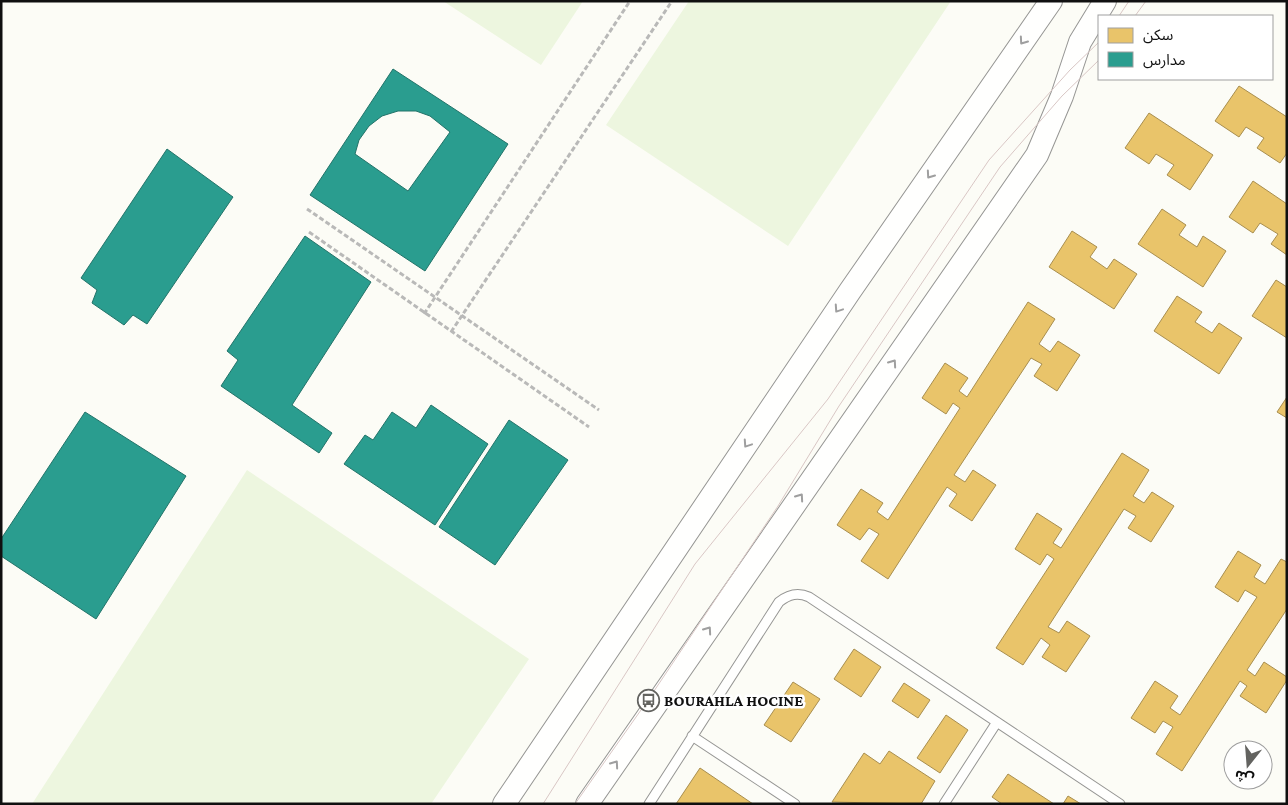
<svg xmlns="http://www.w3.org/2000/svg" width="1288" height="805" font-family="'Crimson Pro','Noto Sans Arabic',serif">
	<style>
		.pitch { fill: #edf6df }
		.homes { fill: #e9c46a; stroke: #a88e4f }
		.schools { fill: #2a9d8f; stroke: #227369; fill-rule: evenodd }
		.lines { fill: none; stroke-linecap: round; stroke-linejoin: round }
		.service-casing { stroke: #969694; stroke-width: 11 }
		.tertiary-casing { stroke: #969694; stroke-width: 24 }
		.path { stroke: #b9b9b8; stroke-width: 3; stroke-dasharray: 5 2.5; stroke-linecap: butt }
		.service { stroke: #fffffe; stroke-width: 9 }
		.tertiary { stroke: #fffffe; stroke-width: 22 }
		.tram { stroke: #d9c7c5; stroke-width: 1 }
		.oneway { stroke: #9f9f9f }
		.labels { text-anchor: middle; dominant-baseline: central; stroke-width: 5; stroke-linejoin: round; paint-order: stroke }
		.poi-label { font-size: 16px; font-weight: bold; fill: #101010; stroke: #fff; text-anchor: start }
	</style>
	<rect width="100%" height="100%" fill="#fcfcf6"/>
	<path class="pitch" d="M443,1h140l-42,64z
		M689,1h262l-163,245 -182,-121z
		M247,470l282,189 -98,145h-399z"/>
	<path class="homes" d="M1239,86l48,31v36l-7,10 -23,-15 7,-10 -18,-11 -7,10 -24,-16z
		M1149,113l64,42 -23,35 -23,-15 7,-10 -18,-11 -7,10 -24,-16z
		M1253,181l34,23v51l-16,-11 7,-10 -18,-11 -7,10 -24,-16z
		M1162,209l24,16 -7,10 18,12 6,-11 23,15 -23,36 -65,-43z
		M1072,231l25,16 -7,10 17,12 7,-10 23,15 -23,35 -65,-42z
		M1276,280l11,7v51l-35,-22z
		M1177,296l25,16 -7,10 17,11 7,-10 23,15 -23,36 -65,-43z
		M1028,302l27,17 -16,25 11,8 8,-11 22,14 -23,36 -23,-15 8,-12 -11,-6 -77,117 11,7 8,-12 23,15 -24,36 -23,-15 8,-12 -10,-7 -59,92 -27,-18 18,-27 -10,-6 -9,12 -23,-15 24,-36 22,14 -6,9 11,8 72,-112 -7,-5 -7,11 -24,-16 23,-35 23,15 -9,13 8,6z
		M1287,397v21l-10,-6z
		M1122,453l27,17 -16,26 11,7 8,-11 22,14 -23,36 -23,-14 8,-12 -12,-7 -76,118 11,6 8,-12 23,15 -24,36 -24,-15 8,-12 -9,-7 -18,27 -27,-17 58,-89 -7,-5 -7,11 -25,-16 22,-36 25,16 -9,14 8,5z
		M1238,551l23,14 -7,12 11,7 16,-25 6,3v47l-40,61 8,6 9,-14 23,15v3l-21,33 -26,-17 7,-10 -7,-5 -58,90 -26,-17 17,-27 -10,-6 -8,12 -24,-15 24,-37 23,15 -8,12 10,7 77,-118 -12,-7 -7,12 -23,-15z
		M854,649l27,18 -20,30 -27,-18z
		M793,682l27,17 -29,43 -27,-17z
		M904,683l26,17 -12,18 -26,-17z
		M946,715l22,15 -28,43 -23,-15z
		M889,751l46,30 -14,23 -89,-2 32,-49 16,11z
		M700,768l53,36h-77z
		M1008,774l46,30h-52l-10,-7z
		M1068,796l13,8h-18z"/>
	<path class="schools" d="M393,69l115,75 -83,127 -115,-76zM398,111h18l14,5 20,16 -42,59 -53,-37 4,-14 10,-14 13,-10z
		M167,149l66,48 -86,127 -14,-9 -9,10 -32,-22 5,-13 -16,-12z
		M305,236l66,46 -79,123 40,28 -13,20 -98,-67 17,-26 -11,-9z
		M431,405l57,39 -53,81 -91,-61 21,-29 8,5 19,-28 24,16z
		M85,412l101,64 -90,143 -95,-63v-17z
		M509,420l59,40 -73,105 -56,-38z"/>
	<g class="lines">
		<defs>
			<path id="service" d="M692,736l103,68
				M649,804l130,-202c10,-8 19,-10 30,-5l311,207
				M944,804l53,-82"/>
			<path id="tertiary" d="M504,804l346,-513 201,-290
				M587,804l450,-649 25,-59 18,-54 25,-41"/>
		</defs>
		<use href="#service" class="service-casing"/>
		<use href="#tertiary" class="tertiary-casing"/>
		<path class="path" d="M307,209l292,201
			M309,232l280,195
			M424,314l206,-313
			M451,332l221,-331"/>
		<use href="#service" class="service"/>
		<use href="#tertiary" class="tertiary"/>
		<path class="tram" d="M1119,16l10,-15
			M1135,16l11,-15
			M543,804l152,-240 133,-165 161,-239 81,-90 29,-28
			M575,804l73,-104 130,-194 61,-100 161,-239 62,-71 37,-36"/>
	</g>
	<defs><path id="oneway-chevron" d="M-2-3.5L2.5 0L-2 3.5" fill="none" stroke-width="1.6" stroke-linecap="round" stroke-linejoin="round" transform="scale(1.25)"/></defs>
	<g class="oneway">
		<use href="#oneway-chevron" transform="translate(1023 41) rotate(125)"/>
		<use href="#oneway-chevron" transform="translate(930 175) rotate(125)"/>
		<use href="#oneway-chevron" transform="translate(838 309) rotate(124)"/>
		<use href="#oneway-chevron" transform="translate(893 363) rotate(-55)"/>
		<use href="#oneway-chevron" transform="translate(747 444) rotate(124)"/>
		<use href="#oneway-chevron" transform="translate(800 497) rotate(-55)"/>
		<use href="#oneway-chevron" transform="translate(708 630) rotate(-55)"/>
		<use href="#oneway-chevron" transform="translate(615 764) rotate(-55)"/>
	</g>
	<defs>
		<symbol id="bus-ring" viewBox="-11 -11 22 22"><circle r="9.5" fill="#fff" stroke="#636360" stroke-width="1.5"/><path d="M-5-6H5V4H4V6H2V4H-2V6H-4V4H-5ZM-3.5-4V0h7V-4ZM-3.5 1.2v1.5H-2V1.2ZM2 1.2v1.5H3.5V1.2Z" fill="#636360"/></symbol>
	</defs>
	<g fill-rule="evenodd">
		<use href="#bus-ring" x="636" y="688" width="25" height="25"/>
	</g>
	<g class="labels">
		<g class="poi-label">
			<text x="664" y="700">BOURAHLA HOCINE</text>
		</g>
	</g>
	<rect width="1288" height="805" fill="none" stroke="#101010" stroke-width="5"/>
	<rect x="1098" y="15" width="175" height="65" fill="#ffffff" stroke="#9f9f9f"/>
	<rect x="1108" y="28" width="25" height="15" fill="#e9c46a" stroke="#9f9f9f"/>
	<text x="1143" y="40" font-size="15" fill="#101010">سكن</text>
	<rect x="1108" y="52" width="25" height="15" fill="#2a9d8f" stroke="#9f9f9f"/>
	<text x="1143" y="65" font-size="15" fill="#101010">مدارس</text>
	<g transform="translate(1248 765) rotate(197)"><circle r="24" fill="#ffffff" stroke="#9f9f9f"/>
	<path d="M0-4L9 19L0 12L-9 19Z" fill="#636360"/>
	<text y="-8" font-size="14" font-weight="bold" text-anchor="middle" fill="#101010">ش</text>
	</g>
</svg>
